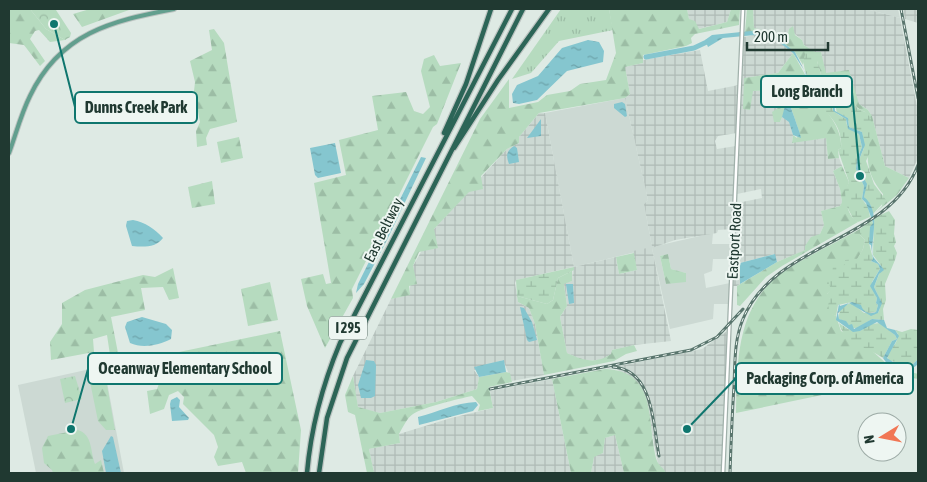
<svg xmlns="http://www.w3.org/2000/svg" width="927" height="482" font-family="'Asap Condensed',sans-serif">
	<style>
		.built { fill: #ccd9d3; fill-rule: evenodd }
		.industrial { fill: url(#industrial-grid) }
		.grass { fill: url(#grass-tufts) }
		.forest { fill: url(#forest-firs) }
		.wetland { fill: url(#wetland-marsh) }
		.park { fill: url(#park-crowns) }
		.water { fill: url(#water-ripples) }
		.lines { fill: none; stroke-linecap: round; stroke-linejoin: round }
		.river { stroke: #85c6cf; stroke-width: 5 }
		.minor-casing { stroke: #a1b1ab; stroke-width: 5 }
		.major-casing { stroke: #bcc4c1; stroke-width: 6 }
		.highway-casing { stroke: #bcc4c1; stroke-width: 7 }
		.minor { stroke: #fff; stroke-width: 2.5 }
		.major { stroke: #629f8e; stroke-width: 4 }
		.highway { stroke: #2c6557; stroke-width: 4.5 }
		.rail-casing { stroke: #59756d; stroke-width: 3 }
		.rail { stroke: #eef6f2; stroke-width: 1; stroke-dasharray: 4; stroke-linecap: butt }
		.labels { text-anchor: middle; dominant-baseline: central; stroke-width: 4; stroke-linejoin: round; paint-order: stroke }
		.shield { fill: #eef6f2; stroke: #5e726b; stroke-width: 1 }
		.shield-label { font-size: 14px; font-weight: bold; fill: #203931 }
		.street-label { font-size: 15px; fill: #203931; stroke: #eef6f2 }
		.leader { fill: none; stroke: #0f766e; stroke-width: 2 }
		.callout-dot { fill: #0f766e; stroke: #eef6f2; stroke-width: 2 }
		.callout { fill: #eef6f2; stroke: #0f766e; stroke-width: 2 }
		.callout-label { font-size: 16px; text-anchor: middle; font-weight: bold; fill: #203931 }
	</style>
	<defs>
		<pattern id="industrial-grid" width="8" height="8" patternUnits="userSpaceOnUse" patternTransform="scale(1.25)"><rect width="8" height="8" fill="#ccd9d3"/><path d="M0 4h8M4 0v8" fill="none" stroke="#afbbb6"/></pattern>
		<pattern id="grass-tufts" width="24" height="20" patternUnits="userSpaceOnUse" patternTransform="scale(1.25)"><rect width="24" height="20" fill="#b6dbbf"/><path d="M3 7l-1-3M5 7V3M7 7l1-3M15 17l-1-3M17 17v-4M19 17l1-3" fill="none" stroke="#9cbda5"/></pattern>
		<pattern id="forest-firs" width="22" height="20" patternUnits="userSpaceOnUse" patternTransform="scale(1.25)"><rect width="22" height="20" fill="#b6dbbf"/><path d="M5 1l3.5 6h-7zM16 11l3.5 6h-7z" fill="#9cbda5"/></pattern>
		<pattern id="wetland-marsh" width="20" height="14" patternUnits="userSpaceOnUse" patternTransform="scale(1.25)"><rect width="20" height="14" fill="#b6dbbf"/><path d="M1 5h8M5 5V1M11 12h8M15 12V8" fill="none" stroke="#9cbda5"/></pattern>
		<pattern id="park-crowns" width="20" height="18" patternUnits="userSpaceOnUse" patternTransform="scale(1.25)"><rect width="20" height="18" fill="#b6dbbf"/><path d="M2 6a3 3 0 1 1 6 0M12 15a3 3 0 1 1 6 0" fill="none" stroke="#9cbda5"/></pattern>
		<pattern id="water-ripples" width="26" height="14" patternUnits="userSpaceOnUse" patternTransform="scale(1.25)"><rect width="26" height="14" fill="#85c6cf"/><path d="M2 4q2-2 4 0t4 0M15 11q2-2 4 0t4 0" fill="none" stroke="#6ca2a9"/></pattern>
	</defs>
	<rect width="100%" height="100%" fill="#deeae4"/>
	<path class="built" d="M866,9h32l2,9z
		M625,98l23,102 -4,4 8,43 61,-14 -1,11h20l-1,15h-18l-1,12 -8,3 2,14 24,-5 -1,21h-15l-1,15 -43,10 -18,-81 -78,19 -29,-154zM668,254l3,15 15,4 -20,11 -6,-28z
		M104,366l20,107h-88l-18,-88z"/>
	<path class="industrial" d="M687,9h44l-4,13 -29,7 -9,-10z
		M753,9h113l34,9 18,94v46l-9,20 -24,-12 -13,-50 -4,-6 -9,-6 -3,-7 -31,-24 -4,-21h-6l-11,-7 -2,-5 -13,-11 -2,10 -3,1 -8,-6 -22,-6z
		M903,9h15v14l-13,-4z
		M755,35l4,3h16l18,15 -15,20 -33,5 8,13 18,-1 6,13 3,19 2,-5 7,4 4,14 -1,7 34,-4 2,21 11,-1 3,8 -9,5 7,18 2,13 -2,4 -19,5 3,14 -4,9 -14,16 -29,12 -3,-8 -34,9v21l-3,2h-4l4,-83 25,-5 -1,-9 -24,5 7,-157z
		M700,50l8,41 31,-6 -2,48 -19,3 -3,5 2,8 19,-3 -3,83 -15,1 -1,3 -42,7 -23,8 19,93 -37,4 -22,5 -1,4 -8,6 -18,1 -18,-8 -7,-36 7,-11 -3,-23 8,-2 1,-14 -57,13 -1,3 3,19 11,6 6,16 9,51 -32,6 -9,-21 -29,10 5,7 -2,12 -41,13 -56,11 -22,-5 -5,-32 38,-77 18,-4 4,-29 21,-37 73,-80 12,-6v-6l20,-24h6l29,154 42,-10 3,17 18,-4 -4,-19 19,-4 -8,-43 4,-4 -23,-102 5,-4 -5,-27 18,-4v-3z
		M727,331l-6,142h-55l-8,-9 -13,-69 -28,-26h-12l97,-20z
		M552,379l19,94h-197l-5,-24 31,-6 -1,-9 52,-16 42,-10 -3,-17z
		M615,435l9,38h-33l3,-17 9,-3 2,-15z"/>
	<path class="grass" d="M561,9h48l4,21 -54,11 -28,32 -19,6z"/>
	<path class="forest" d="M9,9h21l16,20 19,11 -15,2 -11,-12 -4,1 -5,8 15,22 -5,5 -16,-21 -15,-2z
		M90,9h39v1l-47,17 -9,-13z
		M609,9h78l2,10 6,2 4,8 28,-7 4,-13h9l-1,16 -44,9 -4,4 1,5 -6,3 -43,9v8l-18,4 5,27 -5,4 -86,15 -20,24v6l-12,6 -26,27 2,13 -14,3 -35,37 4,19 -19,4 -6,14 4,18 -8,2 1,9 -19,4 89,-180 29,-40v29l29,-6 9,-7 23,-4 10,-7 26,-4 10,-27z
		M747,9h6l1,19 22,6 8,6 3,-1 2,-10 4,-3 2,9 7,5 2,5 11,7h6l5,21 23,-3 10,34 9,6 4,6 13,50 24,12 -12,17 -22,18 7,-7 1,-12c-26,-31 -9,-47 -18,-82 -9,-4 -12,-8 -13,-17l-13,-8 -3,-8 -14,-1 -5,-17 -13,1 -1,3 -8,-13 -20,-16 -30,-4z
		M214,29l10,14 13,79 -27,7 -4,9 1,7 -10,2 -1,-16 4,-9 -6,-31 1,-9 -5,-21 22,-11 -3,-20z
		M793,53l15,27 -5,10c18,12 40,36 38,58l-3,2 1,8 -11,1 -2,-21 -34,5 1,-8 4,3 2,-7 -8,-23 -4,-2 -7,16h-6l-2,-10 6,-4 -7,-18 -18,1 -3,19 -7,-1 1,-31 34,-5z
		M434,55l6,11 21,-3 -24,61 -4,3 -81,162 1,9 -28,50 -18,-42 -6,-27 22,-5 3,10 5,-1 -17,-100 32,-8 -7,-35 39,-10 -6,-34 34,-4 8,19 9,3 7,-7 -9,-36 3,-12z
		M239,137l4,21 -22,5 -4,-21z
		M842,166l7,16c-5,12 -4,33 9,40l-76,44 -16,11 -26,29 -3,-1v-19l40,-24 28,-12v-4l6,-9 9,-3 4,-9 -3,-14 19,-5 2,-4 -2,-13 -7,-18z
		M212,181l3,23 -23,4 -4,-21z
		M860,229v6l5,5 -2,9 -6,11h-11v5l-14,10 -1,15 -4,4 3,5v14l6,3 5,15 29,18 18,16 30,9v5l-10,-2 -172,36c1,-48 0,-103 41,-136 21,-17 59,-34 83,-48z
		M634,253l3,17 -18,4 -3,-17z
		M668,254l3,15 15,4v9l-20,2 -6,-28z
		M173,268l6,30 -10,2 -6,-13 -22,1 4,22 -34,7 7,36 -8,2 -3,-20 -14,4 1,13 -43,8 -1,-18 12,-18v-21l23,-13 58,-15 12,2z
		M572,271v10l-8,3 3,22 -7,11 7,36c16,7 28,12 44,1l1,-4 22,-5 3,6 -11,3 -12,7 -70,14 -9,-51 -6,-16 -11,-6 -1,-6 30,8 6,-4 5,-22z
		M270,282l8,38 -30,6 -7,-37z
		M280,331l21,99 -3,43h-52l-4,-11 -24,4 -4,-9 4,-10 -4,-12 -31,-31 1,-7 -6,-6 -9,4 -5,14 -14,5 -3,-23 10,-2 7,-19 -9,-13z
		M104,368l11,62h-9l-8,-9 -10,-49z
		M605,369c54,2 41,54 52,92 2,5 7,7 9,12h-42l-9,-38 -10,3 -2,15 -9,4 -3,16h-20l-19,-94z
		M506,372l4,1 2,9 -23,5 4,21 -15,3 2,-6 -8,-9c-14,3 -48,11 -59,18 -6,4 -10,13 -14,20l1,9 -31,6 5,24h-7l-12,-58 -7,-3 -3,-17 8,-19 5,31 22,6 56,-11 41,-13 2,-12z
		M78,430c15,5 12,21 17,34l6,-4 3,13h-51l-1,-3 -8,-7 -2,-15 6,-12z"/>
	<path class="wetland" d="M806,53l11,8 5,17 14,1 3,8h9l9,21 8,4 6,6 -2,28 2,4 -5,11 8,23 12,16 -14,15 -1,-9 -7,-9 2,-14 -7,-14v-9l5,-12 -2,-16 -13,-5 -1,-9 -11,-5 -2,-9c-5,-4 -7,0 -11,-4 -11,-11 -26,-33 -18,-47z
		M803,78l4,6 1,-4 16,22 9,2c1,10 5,10 13,15 1,14 7,8 13,15l3,13 -4,9 -2,13 8,17 -2,13 6,8 2,10 -12,5 -4,-2 -8,-15 -1,-14 4,-9 -11,-32 3,-2c3,-34 -32,-42 -41,-68z
		M889,211l6,9 -1,14 2,8 -2,4 3,7 -2,7 -10,24 1,16 -3,9 1,11 -12,-1 -14,9h-6l-6,-6 -7,-3c-1,-9 5,-15 13,-16l12,10h14c5,-10 1,-16 -4,-26l8,-20 -9,-12 1,-37z
		M871,220l2,3 -4,20 4,16 -2,2 7,3 2,5 -8,13 5,16 -1,5 2,2 -2,7 -9,1 -15,-11 -14,3 -2,11 -6,-2 -2,-9 2,-6 -3,-1v-4l4,-5 -4,-10 5,-4 1,-9 12,-1v-5l12,-1 6,-10 2,-9 -5,-5v-6z
		M574,267v3l-16,8 -5,22 -6,4 -30,-8 -1,-16z
		M839,323l9,6 12,2 11,-7 9,-1 15,12 2,4 -5,2 -9,17c-15,-11 -39,-13 -44,-35z
		M911,329l7,1v29l-6,6 -22,-4 -3,-4c3,-10 11,-12 11,-23l-3,-4 7,2z"/>
	<path class="park" d="M30,9l26,1 15,23 -1,4 -5,3 -19,-11z
		M75,376l7,23 -17,4 -5,-24z"/>
	<path class="water" d="M751,31l24,5 20,16 13,26 16,22 10,2 1,9 13,7 1,9 13,5 3,13 -6,15v9l8,15 -3,13c20,16 3,51 10,61 3,4 7,7 10,12l-5,4 -5,13 8,16 -4,10 -7,3 -22,-13 -11,10 1,6 7,2 3,4 3,-1 2,5 18,-10 12,1 3,8 8,2 4,6 -12,22 6,4 19,3 6,-6v5c-8,9 -19,3 -30,1l-5,-7 9,-17 5,-2 -2,-4 -18,-13 -17,9 -7,1 -17,-12 3,-16 1,2 12,-4 9,3c2,7 8,10 15,7l2,-7 -2,-2 1,-5 -7,-12 10,-17 -2,-5 -7,-3 2,-2 -2,-14 -2,-1 1,-17 3,-4 -7,-20 -4,-4 2,-13 -8,-17 1,-10 5,-12 -3,-13 -11,-5 -2,-10 -13,-8v-7l-10,-4 -16,-22 -3,-8 -11,-17 -18,-14 -16,-1 -4,-3 -32,3 -15,9 -3,-7 7,-5z
		M588,40l11,2 5,9 -1,11 -36,9 -30,29 -18,4 -6,-1 -1,-9 5,-9 21,-9 24,-28z
		M622,102l3,2 2,12 -2,1 -11,-9v-4z
		M785,106l6,2c2,6 10,27 10,30l-8,-3 -4,-13 -7,-5z
		M541,119v17l-14,2z
		M335,143l6,30 -23,5 -3,-3 -5,-27z
		M514,146l3,2 2,14 -10,2c-3,-8 -3,-13 5,-18z
		M421,157l5,1 -39,82 -23,44 -8,9 2,-9z
		M133,220c12,2 22,9 30,18 -7,10 -20,9 -31,8l-6,-20 1,-5z
		M775,254l2,8 -37,22v-21z
		M566,284h7l1,19 -5,1z
		M520,307l4,1 8,14 5,18 -8,2 -2,-2z
		M142,317l24,7 6,6 -1,9c-12,6 -28,10 -41,4l-5,-16 2,-5z
		M366,360l8,1 2,4 -1,31 -4,2h-10l-3,-13z
		M504,360l2,12 -27,5 -5,-10z
		M177,397l3,3 -1,7 10,11 -1,2 -16,1 -2,-17 1,-4z
		M476,402l2,3 -5,6 -54,14 -1,-8c20,-5 37,-14 58,-15z
		M111,436l2,1 8,36h-15l-4,-22z"/>
	<g class="lines">
		<path class="river" d="M646,57l48,-9 17,-8"/>
		<defs>
			<path id="minor" d="M723,473l20,-464"/>
			<path id="major" d="M9,153c7,-19 12,-39 21,-57 30,-63 81,-75 144,-87"/>
			<path id="highway" d="M444,133l22,-49 25,-75
				M454,148l44,-68 51,-71
				M307,473c4,-46 15,-87 33,-130l172,-334
				M319,473l8,-55 20,-60 176,-349"/>
		</defs>
		<use href="#minor" class="minor-casing"/>
		<use href="#major" class="major-casing"/>
		<use href="#highway" class="highway-casing"/>
		<use href="#minor" class="minor"/>
		<use href="#major" class="major"/>
		<use href="#highway" class="highway"/>
		<defs>
			<path id="rail" d="M901,9l17,89
				M613,367c41,3 40,58 46,89
				M490,389l201,-39 26,-13 26,-28
				M730,473c1,-29 2,-58 4,-87 1,-22 0,-46 9,-67 32,-78 146,-76 175,-154"/>
		</defs>
		<use href="#rail" class="rail-casing"/>
		<use href="#rail" class="rail"/>
	</g>
	<g class="labels">
		<rect class="shield" x="329" y="316.5" width="38" height="23" rx="4"/>
		<g class="shield-label">
			<text x="348" y="328">I 295</text>
		</g>
		<g class="street-label">
			<text transform="translate(383 230) rotate(-64)">East Beltway</text>
			<text transform="translate(734 241) rotate(-87)">Eastport Road</text>
		</g>
	</g>
	<path class="leader" d="M860 176L852 92M54 24L75 107M71 429L88 369M687 429L736 378"/>
	<g class="callout-dot">
		<circle cx="860" cy="176" r="5"/>
		<circle cx="54" cy="24" r="5"/>
		<circle cx="71" cy="429" r="5"/>
		<circle cx="687" cy="429" r="5"/>
	</g>
	<g class="callout">
		<rect x="761" y="76" width="91" height="31" rx="5"/>
		<rect x="75" y="92" width="122" height="31" rx="5"/>
		<rect x="88" y="353" width="194" height="31" rx="5"/>
		<rect x="736" y="363" width="177" height="31" rx="5"/>
	</g>
	<g class="callout-label">
		<text x="807" y="97">Long Branch</text>
		<text x="136" y="113">Dunns Creek Park</text>
		<text x="185" y="374">Oceanway Elementary School</text>
		<text x="825" y="384">Packaging Corp. of America</text>
	</g>
	<rect width="927" height="482" fill="none" stroke="#203931" stroke-width="20"/>
	<g transform="translate(882 437) rotate(260)"><circle r="24" fill="#eef6f2" stroke="#9caaa5"/>
	<path d="M0-4L9 19L0 12L-9 19Z" fill="#f17654"/>
	<text y="-8" font-size="14" font-weight="bold" text-anchor="middle" fill="#203931">N</text>
	</g>
	<path d="M747 42v8h81v-8" fill="none" stroke="#203931" stroke-width="2.5"/>
	<text x="754" y="42" font-size="15" fill="#203931" stroke="#eef6f2" stroke-width="4" paint-order="stroke">200 m</text>
</svg>
